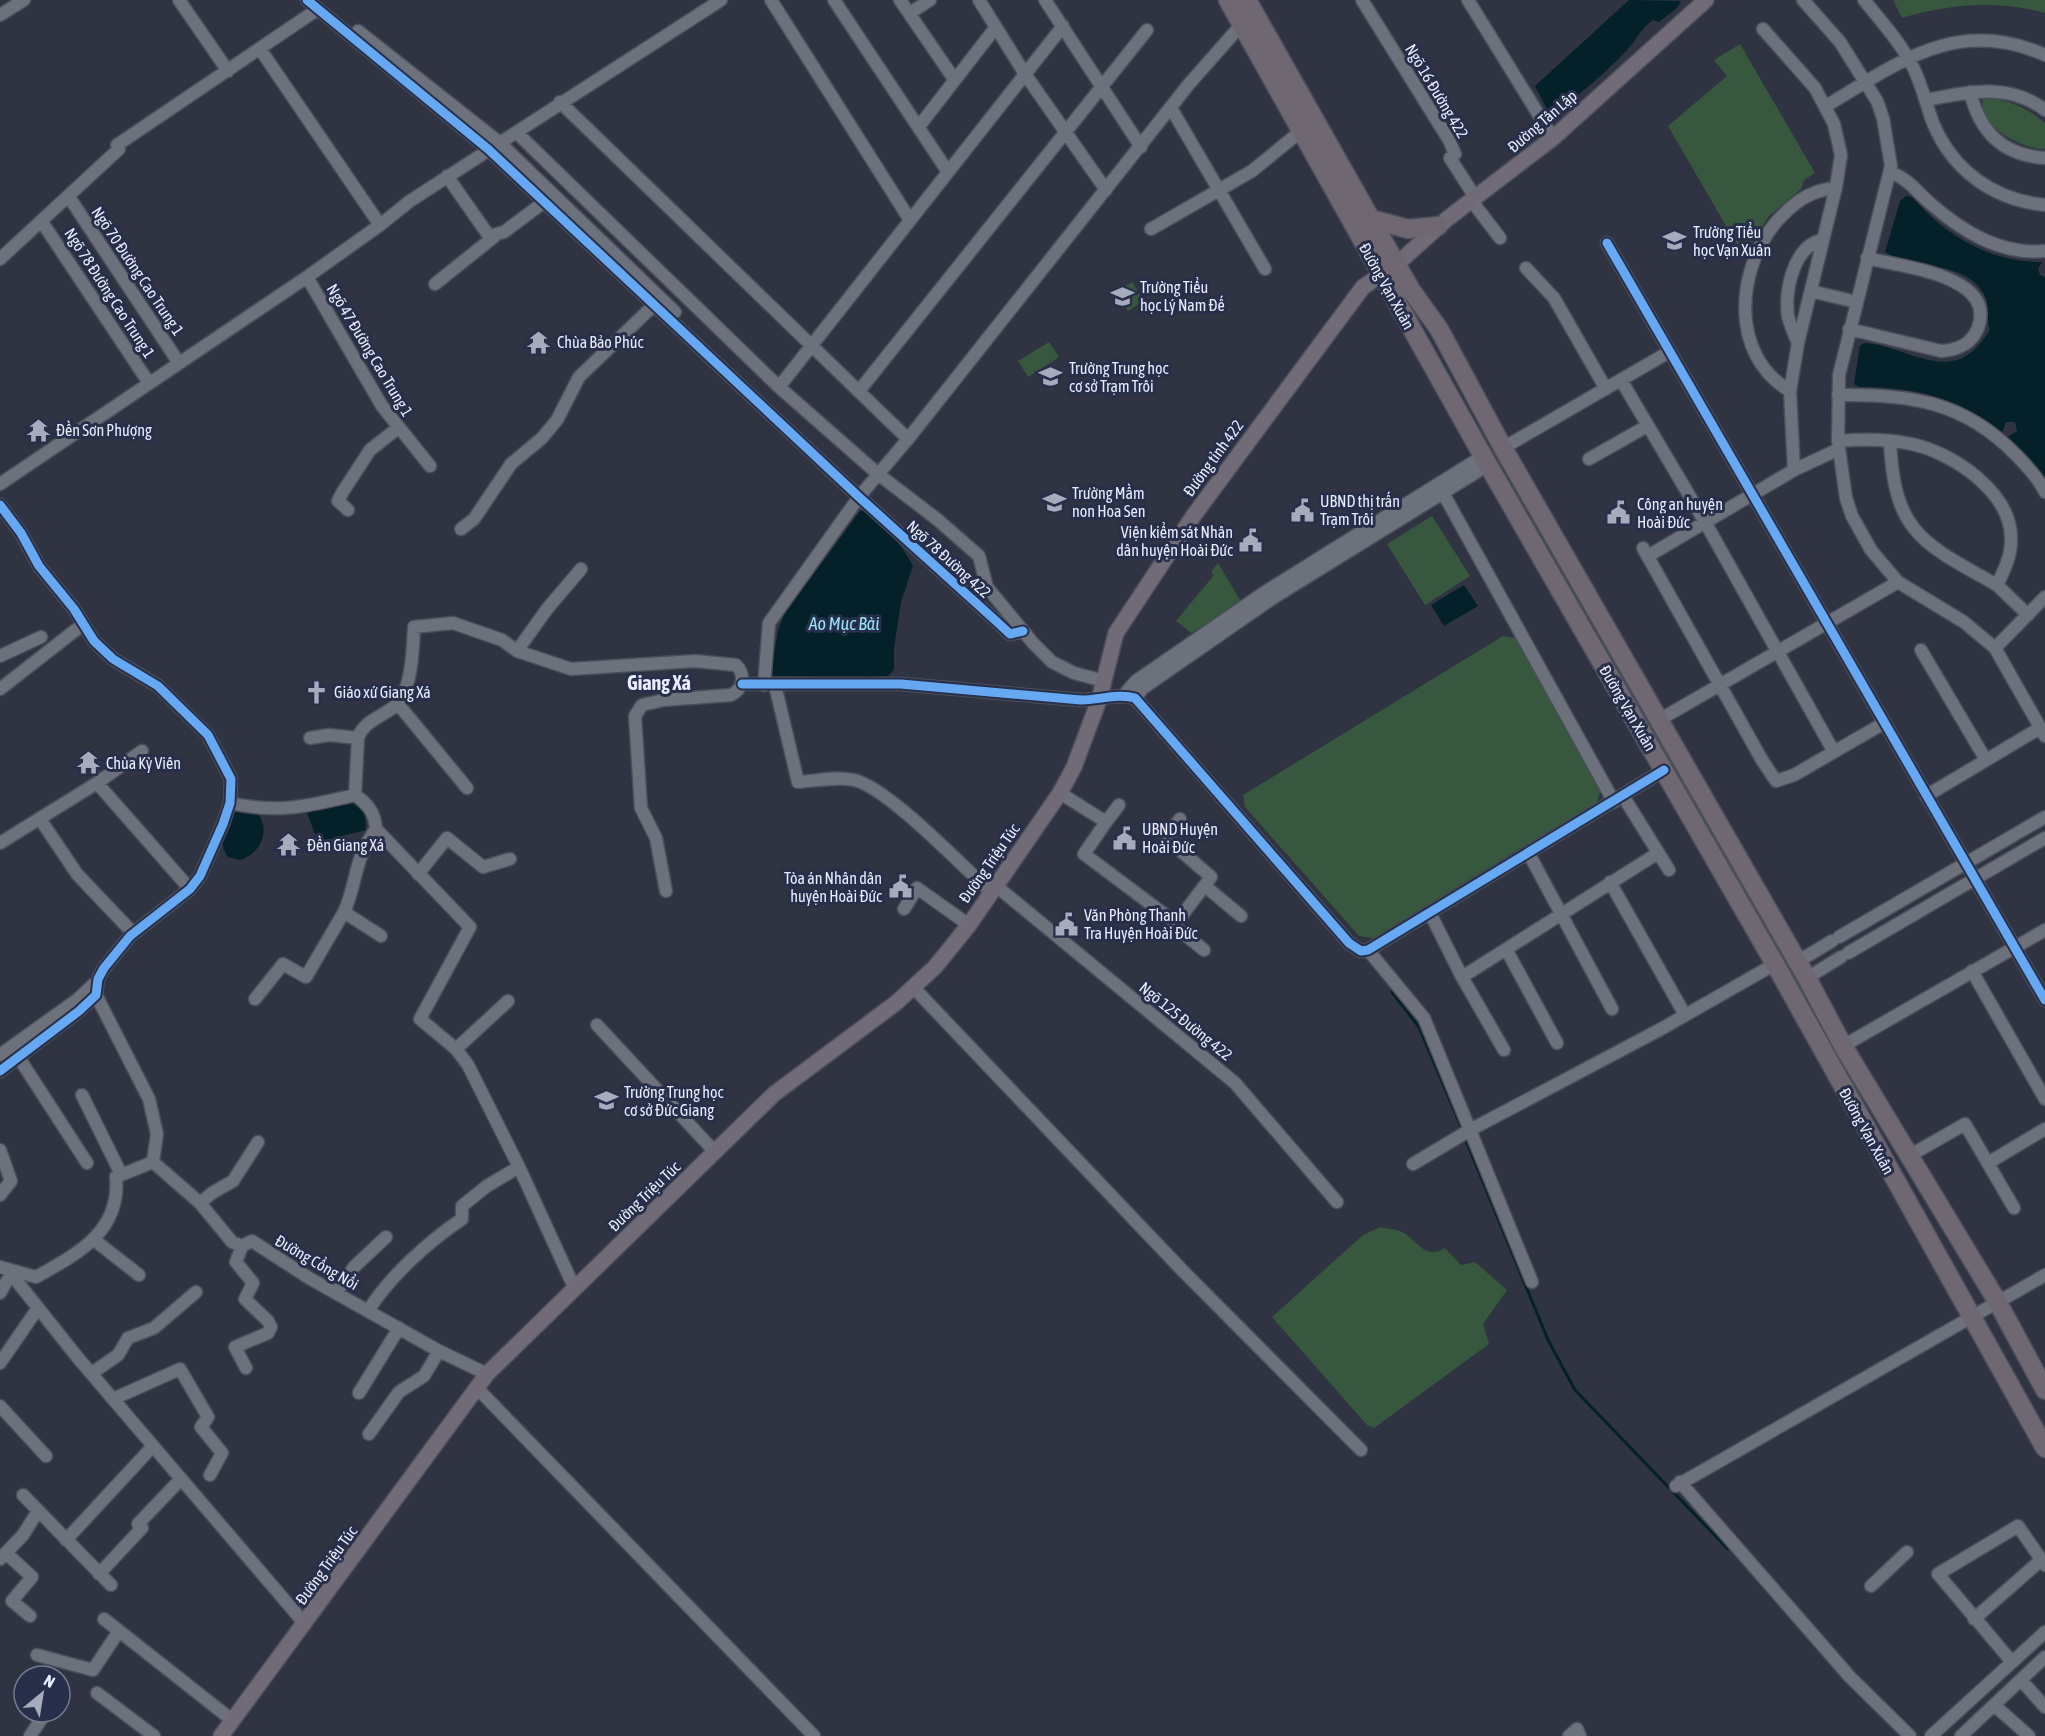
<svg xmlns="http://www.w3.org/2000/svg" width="2045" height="1736" font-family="'Asap Condensed',sans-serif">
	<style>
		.green { fill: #37583e }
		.water { fill: #042029 }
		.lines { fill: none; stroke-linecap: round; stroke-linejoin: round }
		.stream { stroke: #042029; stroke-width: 3 }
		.minor-casing { stroke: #4a4f5b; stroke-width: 15 }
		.major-casing { stroke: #4a4f5b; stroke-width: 18 }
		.highway-casing { stroke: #4a4f5b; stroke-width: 21 }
		.minor { stroke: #6d717c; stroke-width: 12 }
		.major { stroke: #706b76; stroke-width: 15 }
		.highway { stroke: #6f6772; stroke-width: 18 }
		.cycleway-casing { stroke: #272f4a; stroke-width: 13 }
		.cycleway { stroke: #66a8f1; stroke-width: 9 }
		.labels { text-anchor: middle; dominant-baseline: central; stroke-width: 6; stroke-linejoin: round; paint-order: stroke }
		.street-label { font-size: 16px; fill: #e7edfe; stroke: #272f4a }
		.poi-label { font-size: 16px; fill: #e7edfe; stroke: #272f4a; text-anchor: start }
		.water-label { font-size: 18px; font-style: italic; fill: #96e2f7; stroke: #272f4a }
		.quarter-label { font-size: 20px; font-weight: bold; fill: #e7edfe; stroke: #272f4a }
	</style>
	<rect width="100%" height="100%" fill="#2f3342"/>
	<path class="green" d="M1893,0h152v13c-47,-13 -96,-9 -143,5z
		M1740,44l75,129 -11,7 -3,9 -32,27 -26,39 -75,-129 59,-50 -13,-16z
		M1983,99c22,-2 46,10 62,24v26c-22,0 -68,-22 -62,-50z
		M1132,282l12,19 -16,10 -12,-19z
		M1049,342l10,15 -31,20 -10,-16z
		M1432,516l38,60 -45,29 -38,-61z
		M1218,563l24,40 -51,30 -15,-12 38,-46 -3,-3z
		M1503,636l13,2 85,151 -4,13 -224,136 -14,-2 -114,-129 -2,-12z
		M1380,1227c7,2 17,2 24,6 14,9 22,27 41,15l16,17 14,-3 32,28 -24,34 6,20 -115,84 -7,-3 -95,-108 91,-82z"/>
	<path class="water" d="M1629,0l52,1 -4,7 -18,14 -6,-2c-13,9 -17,21 -28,32 -21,22 -45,43 -71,61l-7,-4 -12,-23z
		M1906,196l6,1c33,38 78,66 130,65l-4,7 2,6 5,2v202l-37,-42 9,-6 -2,-9h-9l-4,11c-42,-36 -89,-46 -143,-46l-5,-3 6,-38 4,-3c36,1 81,38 112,5 6,-6 11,-13 14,-18 -4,-10 0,-24 -6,-36 -19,-34 -70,-24 -99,-42l15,-51z
		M860,511h5c20,15 37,33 48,55l-12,36 -7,46v22l-6,6 -14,1 -105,-1 10,-49 6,-14z
		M1464,585l14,21 -34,20 -13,-21z
		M354,799l11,17 1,14 -48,12 -11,-29z
		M235,811l21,1c17,17 3,44 -17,48l-11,-3c-11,-14 -2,-30 3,-44z"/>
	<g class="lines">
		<path class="stream" d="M1392,992l27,35 44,104
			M1465,1138l83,202 27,50 153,159"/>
		<defs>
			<path id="minor" d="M179,0l49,71
				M307,0l181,149 371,348 137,124 14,13 13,-3
				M771,0l139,220
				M834,0l114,172
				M900,0l54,79
				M979,0l46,74 81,116
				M1045,0l96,147
				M1362,0l87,140 6,14 -5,4 25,39
				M1468,0l85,138
				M1803,0l37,42 37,59 6,17 8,48 -52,209 -1,66 8,57 6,18 19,34 27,32 66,40 31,26 50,88
				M1864,0c17,21 36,42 49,67 9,18 13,37 20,56 20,48 61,77 112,82
				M910,13l20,-13
				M0,15l24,-15
				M1763,29l52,59 19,36 7,31 -5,32 -38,156 -8,48 4,79
				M358,31l142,112 175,169
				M260,49l120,176
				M1970,92c10,40 32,63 75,66
				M1926,100c42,-8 82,-18 119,10
				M560,102l348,337
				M1826,106c72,-43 131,-90 219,-51
				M1171,108l94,161
				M920,125l76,-98
				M517,133l262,254 99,87 60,46 41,36 8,31 46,56 19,19 22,11 30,8
				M117,145l201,-136
				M1891,173c17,5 27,20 40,31 32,28 70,51 114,47
				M447,176l42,60 15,-4 40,-30
				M69,197l110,166
				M1471,200l29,38
				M42,222l107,161
				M1151,229l101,-58 49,-40
				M1607,243l438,757
				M0,259l119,-110
				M1526,268l28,30 52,91
				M307,277l75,129 48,60
				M435,284l60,-48
				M1811,291l45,11
				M1849,329l92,22c16,-1 30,-6 37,-23 19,-53 -77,-61 -111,-70
				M1798,343c-4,-9 -8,-18 -10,-27 -4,-25 6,-71 35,-76
				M1621,380l84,142 129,230
				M779,387l284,-361
				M859,391l288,-361
				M1790,391c-61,-36 -54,-122 -13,-170 10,-11 23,-23 37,-28 7,-3 15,-4 22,-6
				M1838,395c71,-1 126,6 178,60 11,11 23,24 29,37
				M1838,441c25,-2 49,-2 74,3 41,9 101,49 99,97 0,15 -7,30 -14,44 -75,-42 -103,-52 -107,-144
				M1503,448l166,-96
				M1589,459l58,-33
				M0,484l307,-207 73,-52 30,-24 311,-201
				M1443,493l171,309
				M0,505l21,28 18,33 35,43 20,32 19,18 45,27 50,49 23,44 -1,24 -7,21 -23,52 -10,13 -60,47 -26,32 -6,11 -2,16 -17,16 -79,60
				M348,510l-10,-9 4,-8 28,-43 28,-22
				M461,529l13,-10 37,-55 31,-26 15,-18 22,-43 75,-72
				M1643,548l119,212 14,21 18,-6 90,-52
				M1648,556l146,-86 45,-21
				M1997,585l31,30
				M1995,648l50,-51
				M1921,650l65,110
				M517,651l30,-42 34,-40
				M0,656l41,-19
				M742,684h159l180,16c18,0 37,-7 54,-2l214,245 12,8 7,-1 296,-180
				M764,685l5,-62 90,-126 49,-58 281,-355 53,-60
				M775,685l23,97c18,-1 39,-6 56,-2 33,7 108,86 137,112
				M0,689l82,-64
				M1124,695l12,-14 132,-91 215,-134
				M1135,698l8,-10 130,-90 215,-133
				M398,704l69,84
				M1659,720l239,-138
				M310,738l19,-3 29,3
				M97,783l93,106
				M1060,793l46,29 -22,32 92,69
				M355,795l3,-57c6,-18 25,-21 38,-33 16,-15 17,-57 18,-78l39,-4 49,17 15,11 54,18 124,-8 41,4c10,10 7,24 -5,30l-67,5 -22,5 -7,11 6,92 15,30 10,53
				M1623,796l46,74
				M1926,796l114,-68
				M230,803c50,11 77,3 125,-8 13,9 20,18 21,34l94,98 -50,92 36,30 12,16 51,102 55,120
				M40,819l37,55 56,59
				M1180,819l-14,19 45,39 -37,49 30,24
				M1106,822l13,-17
				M0,843l97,-60 45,-32
				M1529,854l83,155
				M418,874l29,-36 36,29 27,-8
				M1610,882l75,133
				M995,885l240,198 102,119
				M1205,886l36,30
				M904,909l13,-21 52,37
				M344,912l37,24
				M1430,913l32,64 42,73
				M1839,937l206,-120
				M1506,949l51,94
				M1368,950l56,68 46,112 191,-101 114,-65
				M1848,953l197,-115
				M1797,962l35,-21
				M1972,971l73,128
				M1462,977l196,-124
				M1807,978l34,-21
				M913,987l268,282 180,181
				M96,995l53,104 8,35 -4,28 47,41 32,39 10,4 10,-5 57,37 130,73 48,23
				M255,999l28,-35 23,13 38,-65c14,-31 9,-52 32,-83
				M597,1025l118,127
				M1843,1046l202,-116
				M456,1049l52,-48
				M0,1055l78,-56 16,-15
				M19,1058l68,105
				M82,1095l39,79
				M0,1150l11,31 -11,14
				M1909,1156l56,-32 49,84
				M1988,1163l57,-34
				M1413,1164l57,-34 62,152
				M200,1203l12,-10 21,-12 25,-39
				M93,1239l46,36
				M242,1246l-6,16 17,21 -8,16 23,22 3,6 -3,6 -33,14 11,21
				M0,1267l36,10c41,-23 85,-45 80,-100l37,-15
				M8,1270l70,88 227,266
				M0,1293l11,-19
				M336,1293l18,-26 32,-30
				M368,1311c21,-34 61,-70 94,-92v-13l25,-20 32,-19
				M0,1363l38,-55
				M92,1373l26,-18 10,-17 26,-10 42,-36
				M477,1388l337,348
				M359,1393l40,-65
				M113,1399l67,-30 28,48 -7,10 21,26 -12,22
				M0,1406l46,50
				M369,1434l30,-42 25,-16 15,-25
				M1680,1482l170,195 60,59
				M1676,1486l369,-211
				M23,1495l88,90
				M66,1540l87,-94
				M6,1553l26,24 -20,24 18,15
				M0,1559l23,-24 15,-24
				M99,1574l43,-46 -4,-4 43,-45
				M1871,1586l36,-34
				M104,1619l128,101
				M1974,1619l67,-59
				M37,1655l56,15 26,-39
				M2012,1662l-74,-88 80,-48 27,39
				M2021,1680l24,27
				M97,1693l57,43
				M1994,1705l35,31
				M30,1736l16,-24
				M1569,1736l8,-7 3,7
				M1931,1736l114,-104
				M1961,1736l84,-79"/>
			<path id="major" d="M221,1736l266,-362 287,-280 122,-91 39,-36 34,-42 91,-132 14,-26 25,-67 17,-67 78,-118 169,-228 34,-23 50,-45 106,-81 153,-138"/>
			<path id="highway" d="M1228,0l255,456 292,508 270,484
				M1247,0l164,290 28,39 64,119 304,530 36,68 154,255 48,89
				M1371,219l37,10 30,-3"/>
		</defs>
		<use href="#minor" class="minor-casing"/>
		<use href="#major" class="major-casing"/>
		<use href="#highway" class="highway-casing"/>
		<use href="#minor" class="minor"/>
		<use href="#major" class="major"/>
		<use href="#highway" class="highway"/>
		<defs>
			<path id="cycleway" d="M307,0l181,149 371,348 137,124 14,13 13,-3
				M1607,243l438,757
				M0,505l21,28 18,33 35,43 20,32 19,18 45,27 50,49 23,44 -1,24 -7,21 -23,52 -10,13 -60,47 -26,32 -6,11 -2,16 -17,16 -79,60
				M742,684h159l180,16c18,0 37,-7 54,-2l214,245 12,8 7,-1 296,-180"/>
		</defs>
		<use href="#cycleway" class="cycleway-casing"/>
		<use href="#cycleway" class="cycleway"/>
	</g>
	<defs>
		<symbol id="school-bare" viewBox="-9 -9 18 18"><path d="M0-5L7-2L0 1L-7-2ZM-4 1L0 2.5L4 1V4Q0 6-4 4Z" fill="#a7acbc" stroke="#272f4a" stroke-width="2.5" paint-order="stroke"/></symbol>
		<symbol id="temple-bare" viewBox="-9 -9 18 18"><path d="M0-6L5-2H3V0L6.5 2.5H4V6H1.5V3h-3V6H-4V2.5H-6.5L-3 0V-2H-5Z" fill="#a7acbc" stroke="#272f4a" stroke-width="2.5" paint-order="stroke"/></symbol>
		<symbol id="civic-bare" viewBox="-9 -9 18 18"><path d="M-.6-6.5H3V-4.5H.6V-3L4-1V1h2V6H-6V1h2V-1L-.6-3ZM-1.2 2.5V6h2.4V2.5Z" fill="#a7acbc" stroke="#272f4a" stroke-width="2.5" paint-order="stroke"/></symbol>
		<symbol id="church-bare" viewBox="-9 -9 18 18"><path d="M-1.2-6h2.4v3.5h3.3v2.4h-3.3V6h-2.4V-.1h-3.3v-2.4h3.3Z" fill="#a7acbc" stroke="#272f4a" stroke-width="2.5" paint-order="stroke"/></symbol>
	</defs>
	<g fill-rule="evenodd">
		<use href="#school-bare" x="1658" y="224" width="33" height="33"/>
		<use href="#school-bare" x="1106" y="280" width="33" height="33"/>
		<use href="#temple-bare" x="522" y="326" width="33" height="33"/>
		<use href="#school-bare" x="1034" y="360" width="33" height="33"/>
		<use href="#temple-bare" x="22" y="414" width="33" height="33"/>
		<use href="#school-bare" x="1038" y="486" width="33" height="33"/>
		<use href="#civic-bare" x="1286" y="494" width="33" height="33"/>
		<use href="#civic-bare" x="1602" y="496" width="33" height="33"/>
		<use href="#civic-bare" x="1234" y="524" width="33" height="33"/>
		<use href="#church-bare" x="300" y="676" width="33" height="33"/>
		<use href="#temple-bare" x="72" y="746" width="33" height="33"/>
		<use href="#civic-bare" x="1108" y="822" width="33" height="33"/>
		<use href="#temple-bare" x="272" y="828" width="33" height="33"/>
		<use href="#civic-bare" x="884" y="870" width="33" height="33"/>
		<use href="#civic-bare" x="1050" y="908" width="33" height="33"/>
		<use href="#school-bare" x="590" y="1084" width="33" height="33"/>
	</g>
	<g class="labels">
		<g class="street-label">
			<text transform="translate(1437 91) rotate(59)">Ngõ 16 Đường 422</text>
			<text transform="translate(1542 121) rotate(-41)">Đường Tân Lập</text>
			<text transform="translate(138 271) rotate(56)">Ngõ 70 Đường Cao Trung 1</text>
			<text transform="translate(1387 286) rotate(61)">Đường Vạn Xuân</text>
			<text transform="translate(110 293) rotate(57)">Ngõ 78 Đường Cao Trung 1</text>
			<text transform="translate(370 350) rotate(59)">Ngõ 47 Đường Cao Trung 1</text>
			<text transform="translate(1213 458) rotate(-54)">Đường tỉnh 422</text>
			<text transform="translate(949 559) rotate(42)">Ngõ 78 Đường 422</text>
			<text transform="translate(1628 708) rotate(60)">Đường Vạn Xuân</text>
			<text transform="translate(989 863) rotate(-55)">Đường Triệu Túc</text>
			<text transform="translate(1186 1021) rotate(39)">Ngõ 125 Đường 422</text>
			<text transform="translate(1867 1131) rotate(61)">Đường Vạn Xuân</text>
			<text transform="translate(644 1196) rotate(-44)">Đường Triệu Túc</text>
			<text transform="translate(317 1262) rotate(30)">Đường Cổng Nổi</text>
			<text transform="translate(326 1565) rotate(-54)">Đường Triệu Túc</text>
		</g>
		<g class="poi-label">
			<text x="1693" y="232">Trường Tiểu<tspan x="1693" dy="18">học Vạn Xuân</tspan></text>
			<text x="1140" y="287">Trường Tiểu<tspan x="1140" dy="18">học Lý Nam Đế</tspan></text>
			<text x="557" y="342">Chùa Bảo Phúc</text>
			<text x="1069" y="368">Trường Trung học<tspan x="1069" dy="18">cơ sở Trạm Trôi</tspan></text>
			<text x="56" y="430">Đền Sơn Phượng</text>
			<text x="1072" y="493">Trường Mầm<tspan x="1072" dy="18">non Hoa Sen</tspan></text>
			<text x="1320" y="501">UBND thị trấn<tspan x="1320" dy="18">Trạm Trôi</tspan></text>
			<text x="1637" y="504">Công an huyện<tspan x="1637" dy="18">Hoài Đức</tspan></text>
			<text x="1233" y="532" text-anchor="end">Viện kiểm sát Nhân<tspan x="1233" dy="18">dân huyện Hoài Đức</tspan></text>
			<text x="334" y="692">Giáo xứ Giang Xá</text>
			<text x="106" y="763">Chùa Kỳ Viên</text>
			<text x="1142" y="829">UBND Huyện<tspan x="1142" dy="18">Hoài Đức</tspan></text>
			<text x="307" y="845">Đền Giang Xá</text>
			<text x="882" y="878" text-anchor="end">Tòa án Nhân dân<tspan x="882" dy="18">huyện Hoài Đức</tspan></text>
			<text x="1084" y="915">Văn Phòng Thanh<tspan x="1084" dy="18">Tra Huyện Hoài Đức</tspan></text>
			<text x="624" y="1092">Trường Trung học<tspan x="624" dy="18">cơ sở Đức Giang</tspan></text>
		</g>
		<g class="water-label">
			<text x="844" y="623">Ao Mục Bài</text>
		</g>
		<g class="quarter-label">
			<text x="659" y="682">Giang Xá</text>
		</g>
	</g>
	<g transform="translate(42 1694) rotate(30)"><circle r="28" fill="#272f4a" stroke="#747b92" stroke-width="1.5"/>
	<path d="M0-4.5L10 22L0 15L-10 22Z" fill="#a7acbc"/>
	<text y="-9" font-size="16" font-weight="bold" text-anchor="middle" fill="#e7edfe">N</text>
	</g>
</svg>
